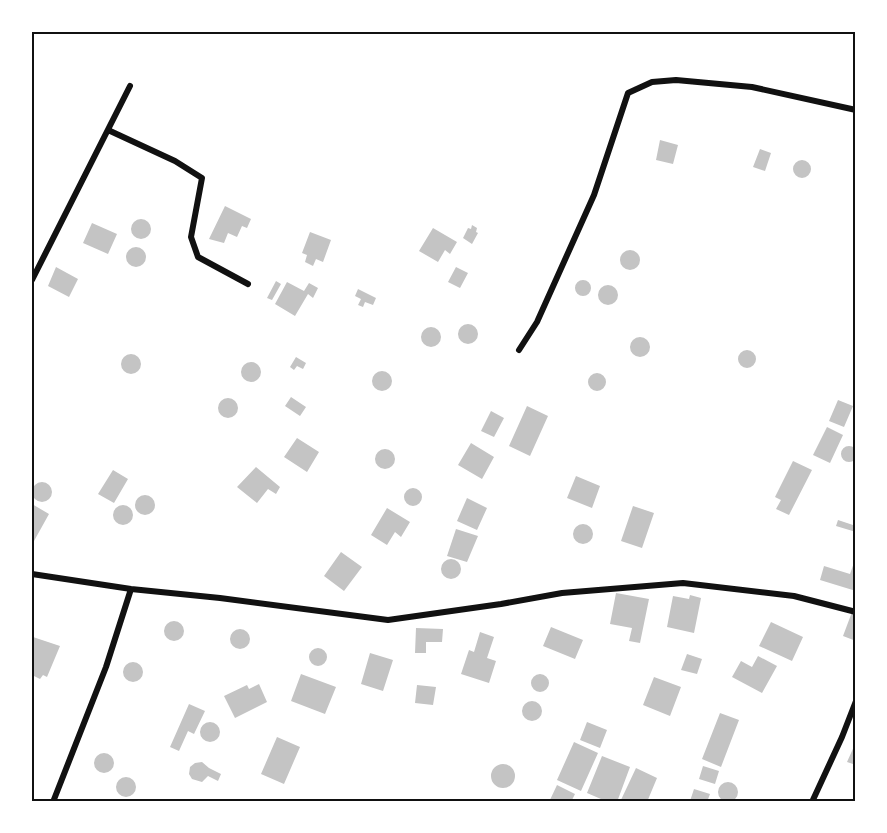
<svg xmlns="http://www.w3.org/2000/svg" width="887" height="833" font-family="'Open Sans',sans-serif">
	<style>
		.building { fill: #c4c4c4 }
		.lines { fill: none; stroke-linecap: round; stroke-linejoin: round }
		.minor { stroke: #111; stroke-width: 6 }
		.neatline { fill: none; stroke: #111; stroke-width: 2 }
	</style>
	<rect width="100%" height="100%" fill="#fff"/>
	<path class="building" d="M660,140l18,5 -5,19 -17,-4z
		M760,149l11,4 -6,18 -12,-4z
		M793 169a9 9 0 1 1 18 0a9 9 0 1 1-18 0Z
		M225,206l26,13 -4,9 -5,-2 -5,11 -9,-4 -4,10 -15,-4z
		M131 229a10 10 0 1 1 20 0a10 10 0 1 1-20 0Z
		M92,223l25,11 -9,20 -25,-11z
		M472,225l5,3 -1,4 2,1 -6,11 -9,-6 5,-10 3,1z
		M433,228l24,14 -7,12 -5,-4 -7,12 -19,-11z
		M310,232l21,8 -8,22 -7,-3 -3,7 -8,-4 2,-7 -5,-2z
		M126 257a10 10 0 1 1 20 0a10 10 0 1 1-20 0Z
		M620 260a10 10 0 1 1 20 0a10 10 0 1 1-20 0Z
		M56,267l22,12 -9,18 -21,-11z
		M456,267l12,6 -8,15 -12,-6z
		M575 288a8 8 0 1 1 16 0a8 8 0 1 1-16 0Z
		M276,281l5,3 -9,16 -5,-2z
		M287,282l17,9 5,-8 9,5 -5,10 -5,-4 -13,22 -20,-12z
		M598 295a10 10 0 1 1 20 0a10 10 0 1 1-20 0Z
		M358,289l18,9 -3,7 -8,-3 -2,5 -5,-2 3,-6 -6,-3z
		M458 334a10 10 0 1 1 20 0a10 10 0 1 1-20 0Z
		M421 337a10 10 0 1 1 20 0a10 10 0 1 1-20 0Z
		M630 347a10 10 0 1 1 20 0a10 10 0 1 1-20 0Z
		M738 359a9 9 0 1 1 18 0a9 9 0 1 1-18 0Z
		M121 364a10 10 0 1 1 20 0a10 10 0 1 1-20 0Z
		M296,357l10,6 -3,6 -6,-3 -3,4 -4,-3z
		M241 372a10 10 0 1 1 20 0a10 10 0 1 1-20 0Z
		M372 381a10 10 0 1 1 20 0a10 10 0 1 1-20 0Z
		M588 382a9 9 0 1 1 18 0a9 9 0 1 1-18 0Z
		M291,397l15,10 -6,9 -15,-10z
		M218 408a10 10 0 1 1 20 0a10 10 0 1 1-20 0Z
		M838,400l15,6 -9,21 -15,-6z
		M527,406l21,10 -18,40 -21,-10z
		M491,411l13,7 -10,19 -13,-6z
		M827,427l16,8 -13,28 -17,-8z
		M297,438l22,14 -12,20 -23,-15z
		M471,443l23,14 -12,22 -24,-14z
		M841 454a8 8 0 1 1 16 0a8 8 0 1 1-16 0Z
		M375 459a10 10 0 1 1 20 0a10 10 0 1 1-20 0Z
		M793,461l19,9 -23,45 -13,-6 5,-9 -6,-3z
		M256,467l24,20 -4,7 -8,-5 -11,14 -20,-16z
		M113,470l15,9 -14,24 -16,-9z
		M576,476l24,10 -8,22 -25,-10z
		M32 492a10 10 0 1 1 20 0a10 10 0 1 1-20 0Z
		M404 497a9 9 0 1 1 18 0a9 9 0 1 1-18 0Z
		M135 505a10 10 0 1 1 20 0a10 10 0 1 1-20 0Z
		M467,498l20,10 -10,22 -20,-9z
		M32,504l17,10 -15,27 -2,-2z
		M113 515a10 10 0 1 1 20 0a10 10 0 1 1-20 0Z
		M633,506l21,7 -12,35 -21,-7z
		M387,508l23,14 -9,15 -6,-5 -8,13 -16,-10z
		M838,520l18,6v6l-20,-6z
		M573 534a10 10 0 1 1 20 0a10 10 0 1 1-20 0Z
		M456,529l22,7 -11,26 -20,-6z
		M341,552l21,15 -18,24 -20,-15z
		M856,557v34l-36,-11 4,-14 26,8z
		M441 569a10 10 0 1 1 20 0a10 10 0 1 1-20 0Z
		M616,593l33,6 -9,44 -11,-2 3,-13 -22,-4z
		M690,595l11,3 -7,35 -27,-6 6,-31 16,3z
		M852,612l4,2v27l-13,-5z
		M164 631a10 10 0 1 1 20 0a10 10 0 1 1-20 0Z
		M771,622l32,15 -11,24 -33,-15z
		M551,627l32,13 -8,19 -32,-13z
		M416,628l27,1 -1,13h-16v11h-11z
		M230 639a10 10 0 1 1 20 0a10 10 0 1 1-20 0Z
		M480,632l14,5 -7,21 9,3 -7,22 -28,-9 8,-24 5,2z
		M33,637l27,9 -13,31 -4,-2 -3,4 -8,-4z
		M309 657a9 9 0 1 1 18 0a9 9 0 1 1-18 0Z
		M370,653l23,7 -10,31 -22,-7z
		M687,654l15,5 -5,15 -16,-4z
		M758,656l19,10 -15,27 -30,-16 9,-16 11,6z
		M123 672a10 10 0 1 1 20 0a10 10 0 1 1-20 0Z
		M301,674l35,13 -11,27 -34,-13z
		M531 683a9 9 0 1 1 18 0a9 9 0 1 1-18 0Z
		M654,677l27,10 -11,29 -27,-11z
		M259,684l8,18 -32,16 -11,-22 23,-11 2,4z
		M417,685l19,2 -3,18 -18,-2z
		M522 711a10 10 0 1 1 20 0a10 10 0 1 1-20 0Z
		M189,704l16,7 -11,23 -6,-3 -9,20 -9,-4z
		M720,713l19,7 -18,47 -19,-8z
		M200 732a10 10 0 1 1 20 0a10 10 0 1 1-20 0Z
		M587,722l20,8 -7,18 -20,-8z
		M277,737l23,10 -16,37 -23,-10z
		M574,742l24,11 -17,38 -24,-11z
		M856,742v23l-9,-3z
		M94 763a10 10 0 1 1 20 0a10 10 0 1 1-20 0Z
		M602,756l28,11 -13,35h-9l-21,-9z
		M202,762l7,6 12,6 -3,7 -10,-5 -6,6 -10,-3 -3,-5 1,-7 5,-4z
		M491 776a12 12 0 1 1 24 0a12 12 0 1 1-24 0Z
		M703,766l16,5 -4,13 -16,-5z
		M636,768l21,10 -10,24h-27z
		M116 787a10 10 0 1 1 20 0a10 10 0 1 1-20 0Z
		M718 792a10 10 0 1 1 20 0a10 10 0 1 1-20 0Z
		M557,785l18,9 -4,8h-22z
		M694,789l16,5 -3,8 -17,-1z"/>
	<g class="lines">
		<path class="minor" d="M108,130l67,31 27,17 -11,59 7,20 50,27
			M32,280l98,-194
			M519,350l18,-28 57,-127 34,-102 24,-11 24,-2 76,7 104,23
			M32,574l99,15 89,9 168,22 113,-16 61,-11 121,-10 111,13 62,16
			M53,802l53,-135 25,-78
			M812,802l30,-65 14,-36"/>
	</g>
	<rect width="887" height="833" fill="none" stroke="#ffffff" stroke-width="66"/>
	<rect x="33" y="33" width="821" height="767" class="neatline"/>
</svg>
